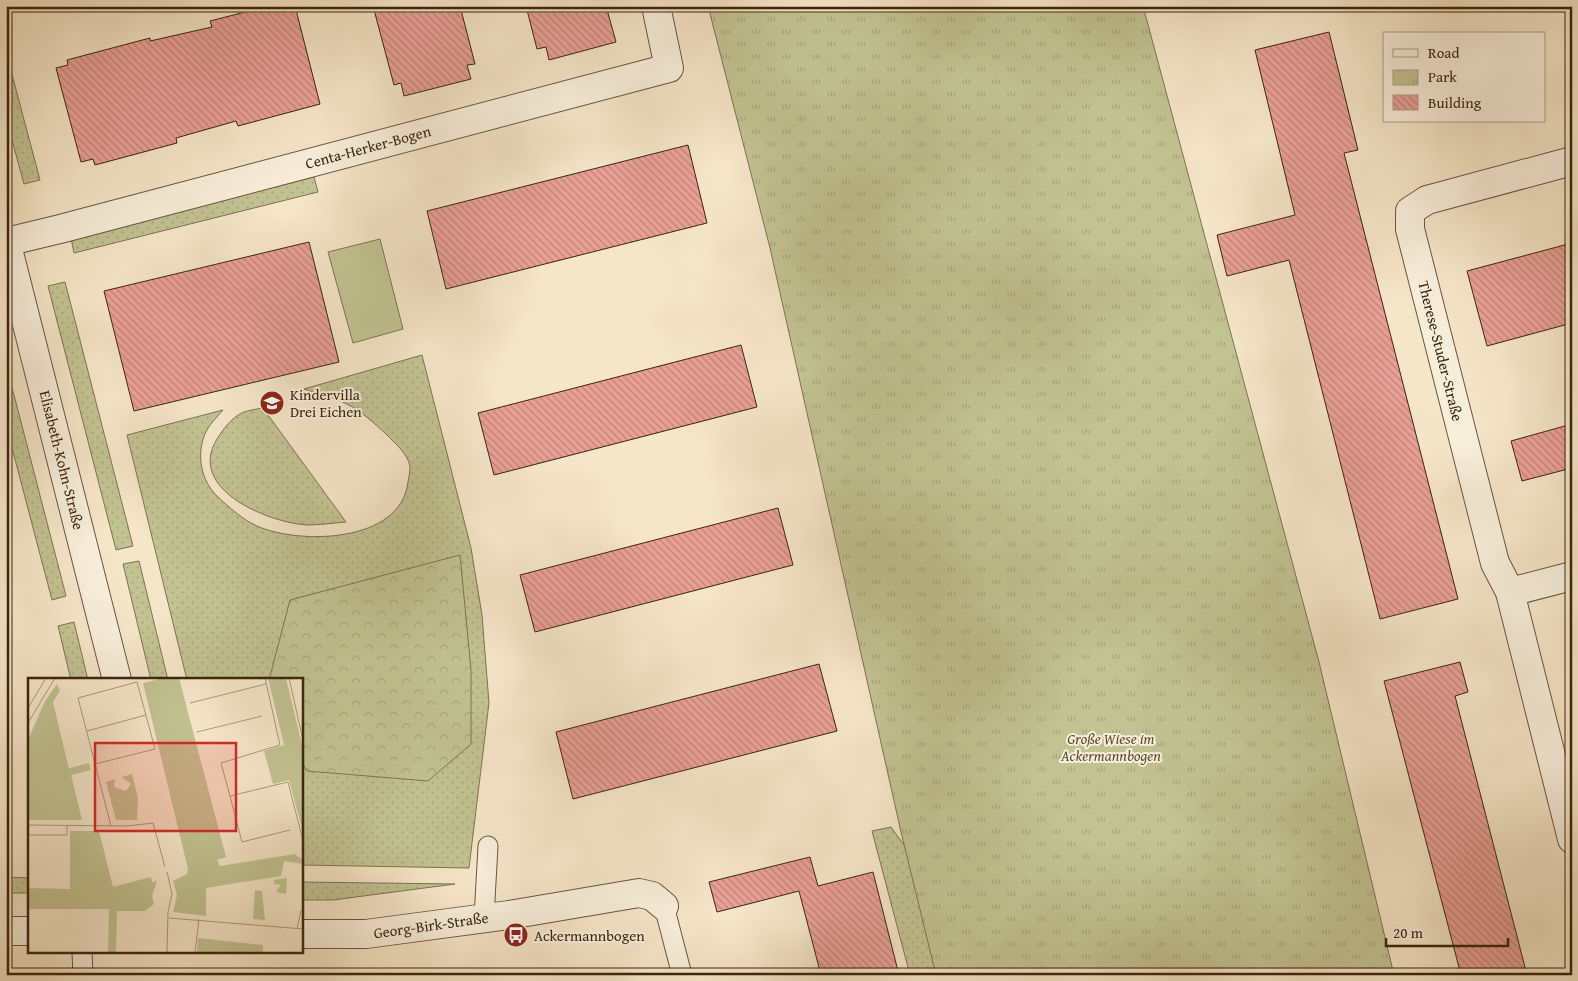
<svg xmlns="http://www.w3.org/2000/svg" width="1578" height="981" font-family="'Gentium Book Plus',serif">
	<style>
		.grass { fill: url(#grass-dots); stroke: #7e7450 }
		.forest { fill: url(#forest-crowns); stroke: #7e7450 }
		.park { fill: url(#park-tufts); stroke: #7e7450 }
		.pitch { fill: #c2c392; stroke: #7e7450 }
		.building { fill: url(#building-back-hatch); stroke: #3b250d }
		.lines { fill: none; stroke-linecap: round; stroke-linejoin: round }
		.service-casing { stroke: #6a553c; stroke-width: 21 }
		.minor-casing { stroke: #6a553c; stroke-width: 30 }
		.service { stroke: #f8efdb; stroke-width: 19 }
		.minor { stroke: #f8efdb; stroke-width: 28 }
		.labels { text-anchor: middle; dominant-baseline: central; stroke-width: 4; stroke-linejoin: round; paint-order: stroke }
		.street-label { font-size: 15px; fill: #3b250d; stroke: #f8efdb }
		.poi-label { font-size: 15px; fill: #3b250d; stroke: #f8efdb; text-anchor: start }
		.park-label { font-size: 15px; font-style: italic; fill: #5d4c2e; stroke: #f8efdb }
		.inset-road { fill: none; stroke: #ab997d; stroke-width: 1 }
		.view { fill: #d62828; fill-opacity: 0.15; stroke: #d62828; stroke-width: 2.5 }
		.inset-edge { fill: none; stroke: #3b250d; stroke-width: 2.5 }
	</style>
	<defs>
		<pattern id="grass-dots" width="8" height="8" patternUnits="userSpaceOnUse" patternTransform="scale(1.25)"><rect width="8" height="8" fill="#c2c392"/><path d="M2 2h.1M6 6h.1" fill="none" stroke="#a8a77d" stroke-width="1.8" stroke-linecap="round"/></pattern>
		<pattern id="forest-crowns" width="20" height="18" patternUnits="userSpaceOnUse" patternTransform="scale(1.25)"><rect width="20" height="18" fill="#c2c392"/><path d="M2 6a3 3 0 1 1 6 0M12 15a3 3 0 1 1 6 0" fill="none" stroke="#a8a77d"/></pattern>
		<pattern id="park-tufts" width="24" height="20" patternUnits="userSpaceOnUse" patternTransform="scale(1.25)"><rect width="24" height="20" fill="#c2c392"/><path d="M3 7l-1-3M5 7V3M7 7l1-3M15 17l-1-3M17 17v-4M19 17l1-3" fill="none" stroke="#a8a77d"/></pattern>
		<pattern id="building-back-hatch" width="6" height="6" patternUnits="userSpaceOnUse" patternTransform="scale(1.25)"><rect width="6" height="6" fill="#eaa097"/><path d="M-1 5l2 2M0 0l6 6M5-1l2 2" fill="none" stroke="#bf827a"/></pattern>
	</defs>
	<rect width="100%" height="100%" fill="#f5e6c8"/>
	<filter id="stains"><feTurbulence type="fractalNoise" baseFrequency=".004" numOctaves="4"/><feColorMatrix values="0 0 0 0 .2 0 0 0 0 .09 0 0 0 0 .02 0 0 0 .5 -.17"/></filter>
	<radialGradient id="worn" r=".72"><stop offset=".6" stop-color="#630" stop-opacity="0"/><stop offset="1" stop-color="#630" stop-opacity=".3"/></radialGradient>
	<path class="grass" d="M6,52l34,128 -16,4 -18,-66z
		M314,177l4,15 -244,61 -3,-15z
		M65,282l68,264 -17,4 -68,-264z
		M422,355l49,193 11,67 7,88 -20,165 -168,-3v-185h-114l-60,-245 96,-25c-6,7 -15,16 -18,24 -9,21 -4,47 13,63 11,10 25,23 39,29 43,19 144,17 151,-44 1,-5 2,-11 2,-15 -1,-12 -16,-25 -24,-33 -12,-11 -25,-23 -39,-30 -13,-7 -29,-10 -43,-15z
		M6,364l60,232 -14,4 -46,-175z
		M263,408l83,114c-13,1 -26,3 -38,3 -40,-2 -122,-36 -91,-86 7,-11 15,-22 27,-27 6,-2 13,-3 19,-4z
		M139,561l29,119h-17l-28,-116z
		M74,622l14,58h-17l-13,-54z
		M891,827l107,148h-88l-38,-144z
		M6,877l23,1v15h-23z
		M301,882l154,2 -122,16h-32z"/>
	<path class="forest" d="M460,555l11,115v74l-43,37 -121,-10 -6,-10v-81h-32l21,-80z"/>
	<path class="park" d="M708,6h435l176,656 75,313h-458l-35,-143 -131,-584z"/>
	<path class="pitch" d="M380,239l23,90 -50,14 -25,-91z"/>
	<path class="building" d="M269,6h26l25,98 -82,22 -2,-5 -60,17 1,5 -82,22 -2,-6 -12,3 -25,-94 12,-3 -1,-5 83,-22v3l62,-14 -2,-6z
		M373,6h87l15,58 -8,1 4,14 -67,17 -3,-13 -7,2z
		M526,6h80l10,36 -67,18 -3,-13 -9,2z
		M1329,32l29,118 -14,3 114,446 -78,20 -91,-359 -62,16 -10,-41 78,-20 -40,-165z
		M688,145l19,78 -261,66 -19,-78z
		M309,242l30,120 -205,49 -30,-120z
		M1572,243v80l-85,23 -20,-75z
		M741,345l16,62 -263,68 -16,-62z
		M1572,424v44l-50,13 -11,-40z
		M778,508l15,57 -258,67 -15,-57z
		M1460,662l8,30 -13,4 72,279h-66l-77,-294z
		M819,664l18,67 -264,68 -17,-67z
		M810,857l8,29 55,-14 26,103h-78l-22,-84 -82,21 -8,-30z"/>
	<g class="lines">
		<defs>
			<path id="service" d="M664,906l18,69
				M484,918l4,-72
				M82,952l1,23"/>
			<path id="minor" d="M1572,161l-145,39 -17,11v18l85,334 15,29 62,-16
				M6,241l111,439
				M6,242l54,-13 609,-161 -13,-62
				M1510,592l62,247
				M6,931h23
				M301,934h65l143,-19 130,-22 13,3 12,10"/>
		</defs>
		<use href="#service" class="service-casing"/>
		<use href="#minor" class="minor-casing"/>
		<use href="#service" class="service"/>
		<use href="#minor" class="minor"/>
	</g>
	<defs>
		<symbol id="school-disc" viewBox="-11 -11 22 22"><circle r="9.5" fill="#8f2418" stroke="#f8efdb"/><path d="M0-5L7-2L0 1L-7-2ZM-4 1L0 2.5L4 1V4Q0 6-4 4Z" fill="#fff"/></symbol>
		<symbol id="bus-disc" viewBox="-11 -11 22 22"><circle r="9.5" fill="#8f2418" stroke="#f8efdb"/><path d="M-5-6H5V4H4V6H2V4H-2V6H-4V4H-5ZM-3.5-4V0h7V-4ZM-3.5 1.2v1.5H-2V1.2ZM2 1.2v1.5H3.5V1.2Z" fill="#fff"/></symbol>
	</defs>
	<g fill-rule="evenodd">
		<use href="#school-disc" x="258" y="389" width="28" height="28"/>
		<use href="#bus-disc" x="502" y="921" width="28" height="28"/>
	</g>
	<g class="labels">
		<g class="street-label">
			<text transform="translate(368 147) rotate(-15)">Centa-Herker-Bogen</text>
			<text transform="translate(1441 351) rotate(76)">Therese-Studer-Straße</text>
			<text transform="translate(62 460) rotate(76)">Elisabeth-Kohn-Straße</text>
			<text transform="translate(431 925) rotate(-8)">Georg-Birk-Straße</text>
		</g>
		<g class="poi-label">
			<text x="290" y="394">Kindervilla<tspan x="290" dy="17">Drei Eichen</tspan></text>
			<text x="534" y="935">Ackermannbogen</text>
		</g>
		<g class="park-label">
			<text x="1111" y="738">Große Wiese im<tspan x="1111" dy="17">Ackermannbogen</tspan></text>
		</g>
	</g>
	<g transform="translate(28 678)">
		<rect width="275" height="275" fill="#f5e6c8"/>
		<path d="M61,85l2,7 -20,5 11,45h-3l-13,-51zM104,96l6,24 -1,22h-21l-10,-38 9,-3 -1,8 12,4 5,-7 -9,-7zM259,200l-1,16 -10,-2 5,-7 -7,-1v-4zM170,260l65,7v8h-66z" fill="#c2c392"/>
		<path d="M108,114l1,17 -4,4 -11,-1 -3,-8 2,-8z" fill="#c2c392"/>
		<path d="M136,0h15l47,179 -9,3 3,6 75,-12 8,6v4l-19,-3 -3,15 -75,12v28l-33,-4 4,-17 -4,-14 14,-7 1,-5 -45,-186zM240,0h18l17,71v83l-14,-52 -16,4 -9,-33 20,-6zM29,6l3,7 -7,11 28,118h-53v-80l17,-39zM42,153h29l14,56 38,-10 1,5 5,-1 -5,15 2,8 -9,7h-28l-1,42h-8l1,-44h-81v-21l42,1zM227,212l7,1 3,29 -12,-1z" fill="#c2c392"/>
		<path d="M69,168l6,14 -4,15 -10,-2 -1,-11 1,-13z" fill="#c2c392"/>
		<path d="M0,109l4,1 6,23 -9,2z" fill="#c2c392"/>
		<path class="inset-road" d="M237,0l15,67 -59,18 9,33 58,-14 15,59M261,0l14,62M162,25l76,-19M0,30l18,-30M0,45l27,-45M59,53l59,-16M169,54l65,-16M67,86l60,-15 -18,-67 -59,16 33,128M202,118l12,46 48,-12M0,147l99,1 26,-3 12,44M0,157h39v-9M141,240l134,11M269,251l4,-19M139,275l1,-41 4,-18 -5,-22M167,275l4,-34"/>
		<path class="view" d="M67,65h141v88h-141z"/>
		<rect width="275" height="275" class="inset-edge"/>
	</g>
	<rect width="1578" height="981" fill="none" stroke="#f5e6c8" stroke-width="25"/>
	<rect x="8" y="8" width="1563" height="966" fill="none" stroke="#3b250d" stroke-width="2.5"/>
	<rect x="12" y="12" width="1553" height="956" fill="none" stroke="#3b250d"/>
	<rect x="1383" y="32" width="162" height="90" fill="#f8efdb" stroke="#ac9e89"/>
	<rect x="1393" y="49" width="25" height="8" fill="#f8efdb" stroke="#ac9e89"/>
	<text x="1428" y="58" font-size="15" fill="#3b250d">Road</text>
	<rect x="1393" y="70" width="25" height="15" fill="url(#park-tufts)" stroke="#ac9e89"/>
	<text x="1428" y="82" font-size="15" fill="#3b250d">Park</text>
	<rect x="1393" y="95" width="25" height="15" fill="url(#building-back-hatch)" stroke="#ac9e89"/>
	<text x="1428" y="108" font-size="15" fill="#3b250d">Building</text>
	<path d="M1386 938v8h122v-8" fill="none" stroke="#3b250d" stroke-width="2.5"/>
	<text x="1393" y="938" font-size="15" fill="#3b250d" stroke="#f8efdb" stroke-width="4" paint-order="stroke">20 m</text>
	<rect width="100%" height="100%" filter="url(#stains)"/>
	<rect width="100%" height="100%" fill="url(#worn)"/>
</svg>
